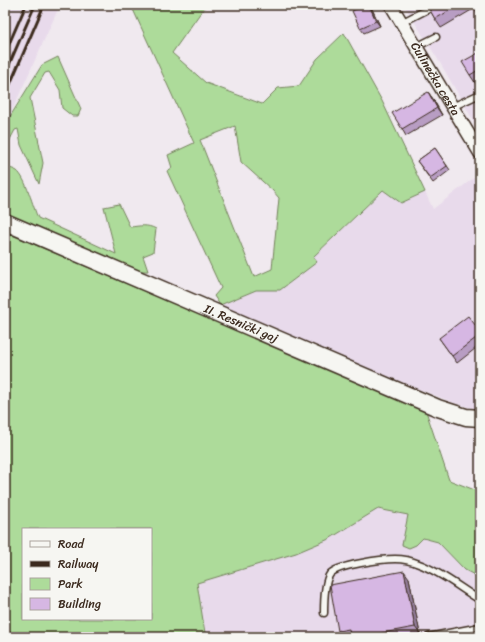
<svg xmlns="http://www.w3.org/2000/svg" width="485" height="642" font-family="Sriracha,sans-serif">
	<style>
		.built { fill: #e8daeb }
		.green { fill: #addb9a; stroke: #74825c; fill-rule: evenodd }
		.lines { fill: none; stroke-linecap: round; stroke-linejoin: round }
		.service-casing { stroke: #3b2a1e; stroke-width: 9 }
		.minor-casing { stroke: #3b2a1e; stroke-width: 15 }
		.tertiary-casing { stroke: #3b2a1e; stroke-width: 19 }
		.service { stroke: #f6f6f2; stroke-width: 6 }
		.minor { stroke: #f6f6f2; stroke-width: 12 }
		.tertiary { stroke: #f6f6f2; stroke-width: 16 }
		.rail { stroke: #3b2a1e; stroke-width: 3 }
		.wall { fill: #b89dc3; stroke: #3b2a1e }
		.shaded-wall { fill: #96809f; stroke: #3b2a1e }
		.building { fill: #d6b7e3; stroke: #3b2a1e }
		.labels { text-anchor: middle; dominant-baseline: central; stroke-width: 3.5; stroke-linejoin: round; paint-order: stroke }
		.street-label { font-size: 12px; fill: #3b2a1e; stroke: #f6f6f2 }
	</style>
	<rect width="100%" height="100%" fill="#f0e9ef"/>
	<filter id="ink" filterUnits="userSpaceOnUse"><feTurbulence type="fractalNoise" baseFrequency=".025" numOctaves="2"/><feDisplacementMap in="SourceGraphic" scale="8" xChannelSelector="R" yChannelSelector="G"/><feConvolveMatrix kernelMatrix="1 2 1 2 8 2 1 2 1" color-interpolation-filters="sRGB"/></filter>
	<g filter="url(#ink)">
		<path class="built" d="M9,5h51l-55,121v-112z
			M404,5h76v127l-38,-66z
			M475,177l5,9v70l-5,5 5,8v141l-23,-6 -36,-14 -108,-43 -93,-42 36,-15h24l37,-28 -4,-5 70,-67 18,13 24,-11 8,17z
			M378,509l31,6 7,30 7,-7 15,4 27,28 15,8v59h-284l9,-5 -8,-49 99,-30 33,-14z"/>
		<path class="green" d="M131,5h75l-34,48 34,30 56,21 16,-16 21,-2 18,-27 27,-26 38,68 43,91 -24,11 -18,-13 -70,67 4,5 -37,28h-24l-36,15 -6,-9 7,-8 -54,-117 5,-3 -4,-13 26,-12zM235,126l6,36 32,29 6,7 -7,71 -18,8 -54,-137z
			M58,57l23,52 -3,7h-6l-10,-8 -2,-18 -11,-18 -4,1 -15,25 13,65 -4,21 -18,-39 -3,-16 -3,1 -10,19v-23l1,-3 36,-58z
			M5,166c4,2 9,3 12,5 9,7 16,36 21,47l78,36 -12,-47 15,-3 11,23c10,-1 17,-3 26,2l-3,23 -10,4 5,15h-12l-131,-57z
			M5,232l421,179 23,69 31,12v86l-15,-8 -27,-28 -15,-4 -7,7 -7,3 -7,-3 6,-30 -30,-6 -49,30 -33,14 -99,30 8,50 -9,4h-191zM23,529h128v90h-128z"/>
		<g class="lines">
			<defs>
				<path id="service" d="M401,23l35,-18
					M416,47l20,-10
					M452,107l28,-13
					M324,613c0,-10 0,-31 6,-39 7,-9 53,-15 65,-15 8,0 17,2 24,5 22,8 41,24 61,36
					M428,637l52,-10"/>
				<g id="minor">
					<path id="s1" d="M391,5l89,148"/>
				</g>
				<g id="tertiary">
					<path id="s2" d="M5,222l433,186 28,9 14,1"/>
				</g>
			</defs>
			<use href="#service" class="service-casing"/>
			<use href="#minor" class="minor-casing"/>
			<use href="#tertiary" class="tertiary-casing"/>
			<use href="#service" class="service"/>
			<use href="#minor" class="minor"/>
			<use href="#tertiary" class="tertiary"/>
			<path class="rail" d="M5,53l21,-48
				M5,74l30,-69
				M5,96l39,-91"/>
		</g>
		<path class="wall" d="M369,5l3,4 8,17 -16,7 -4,-5z
			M427,5h53l-39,23 -6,-9z
			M480,52v30l-4,2 -6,-9z
			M428,92l5,7 9,16 -36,21 -4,-7z
			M435,148l15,22 -17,13 -16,-22z
			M480,331v14l-23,18 -18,-25z
			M409,578l11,56 -16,3h-62l-4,-6z"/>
		<path class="shaded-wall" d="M369,5l3,4 8,17 -4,-5z
			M428,92l5,7 9,16 -5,-7z
			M404,571l5,7 11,56 -5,-7z"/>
		<path class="building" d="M366,5h3l7,16 -16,7 -8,-17z
			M427,5h32l-24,14z
			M472,5h8v14z
			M480,52v17l-10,6 -8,-13z
			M428,92l9,16 -35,21 -10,-16z
			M435,148l12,18 -17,12 -13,-17z
			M468,316l12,15v4l-28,21 -13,-18z
			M404,571l11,56 -54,10h-11l-1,-8 -11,2 -8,-46z"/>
	</g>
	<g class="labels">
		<g class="street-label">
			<text stroke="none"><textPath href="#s1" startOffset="86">Čulinečka cesta</textPath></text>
			<text stroke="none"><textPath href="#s2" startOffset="257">II. Resnički gaj</textPath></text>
		</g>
	</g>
	<rect width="485" height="642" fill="none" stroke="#f6f6f2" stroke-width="20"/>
	<rect x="10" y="10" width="465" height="622" fill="none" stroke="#3b2a1e" stroke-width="1.5" filter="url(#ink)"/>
	<rect x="22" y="528" width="130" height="92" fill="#f6f6f2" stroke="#aba49d"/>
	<rect x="30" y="541" width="20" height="6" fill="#f6f6f2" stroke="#aba49d"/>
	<text x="58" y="548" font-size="12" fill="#3b2a1e">Road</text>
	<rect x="30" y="561" width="20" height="6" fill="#3b2a1e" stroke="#aba49d"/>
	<text x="58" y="568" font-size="12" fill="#3b2a1e">Railway</text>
	<rect x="30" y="578" width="20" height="12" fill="#addb9a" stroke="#aba49d"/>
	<text x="58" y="588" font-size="12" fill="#3b2a1e">Park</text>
	<rect x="30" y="598" width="20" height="12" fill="#d6b7e3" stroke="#aba49d"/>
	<text x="58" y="608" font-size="12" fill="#3b2a1e">Building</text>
</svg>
